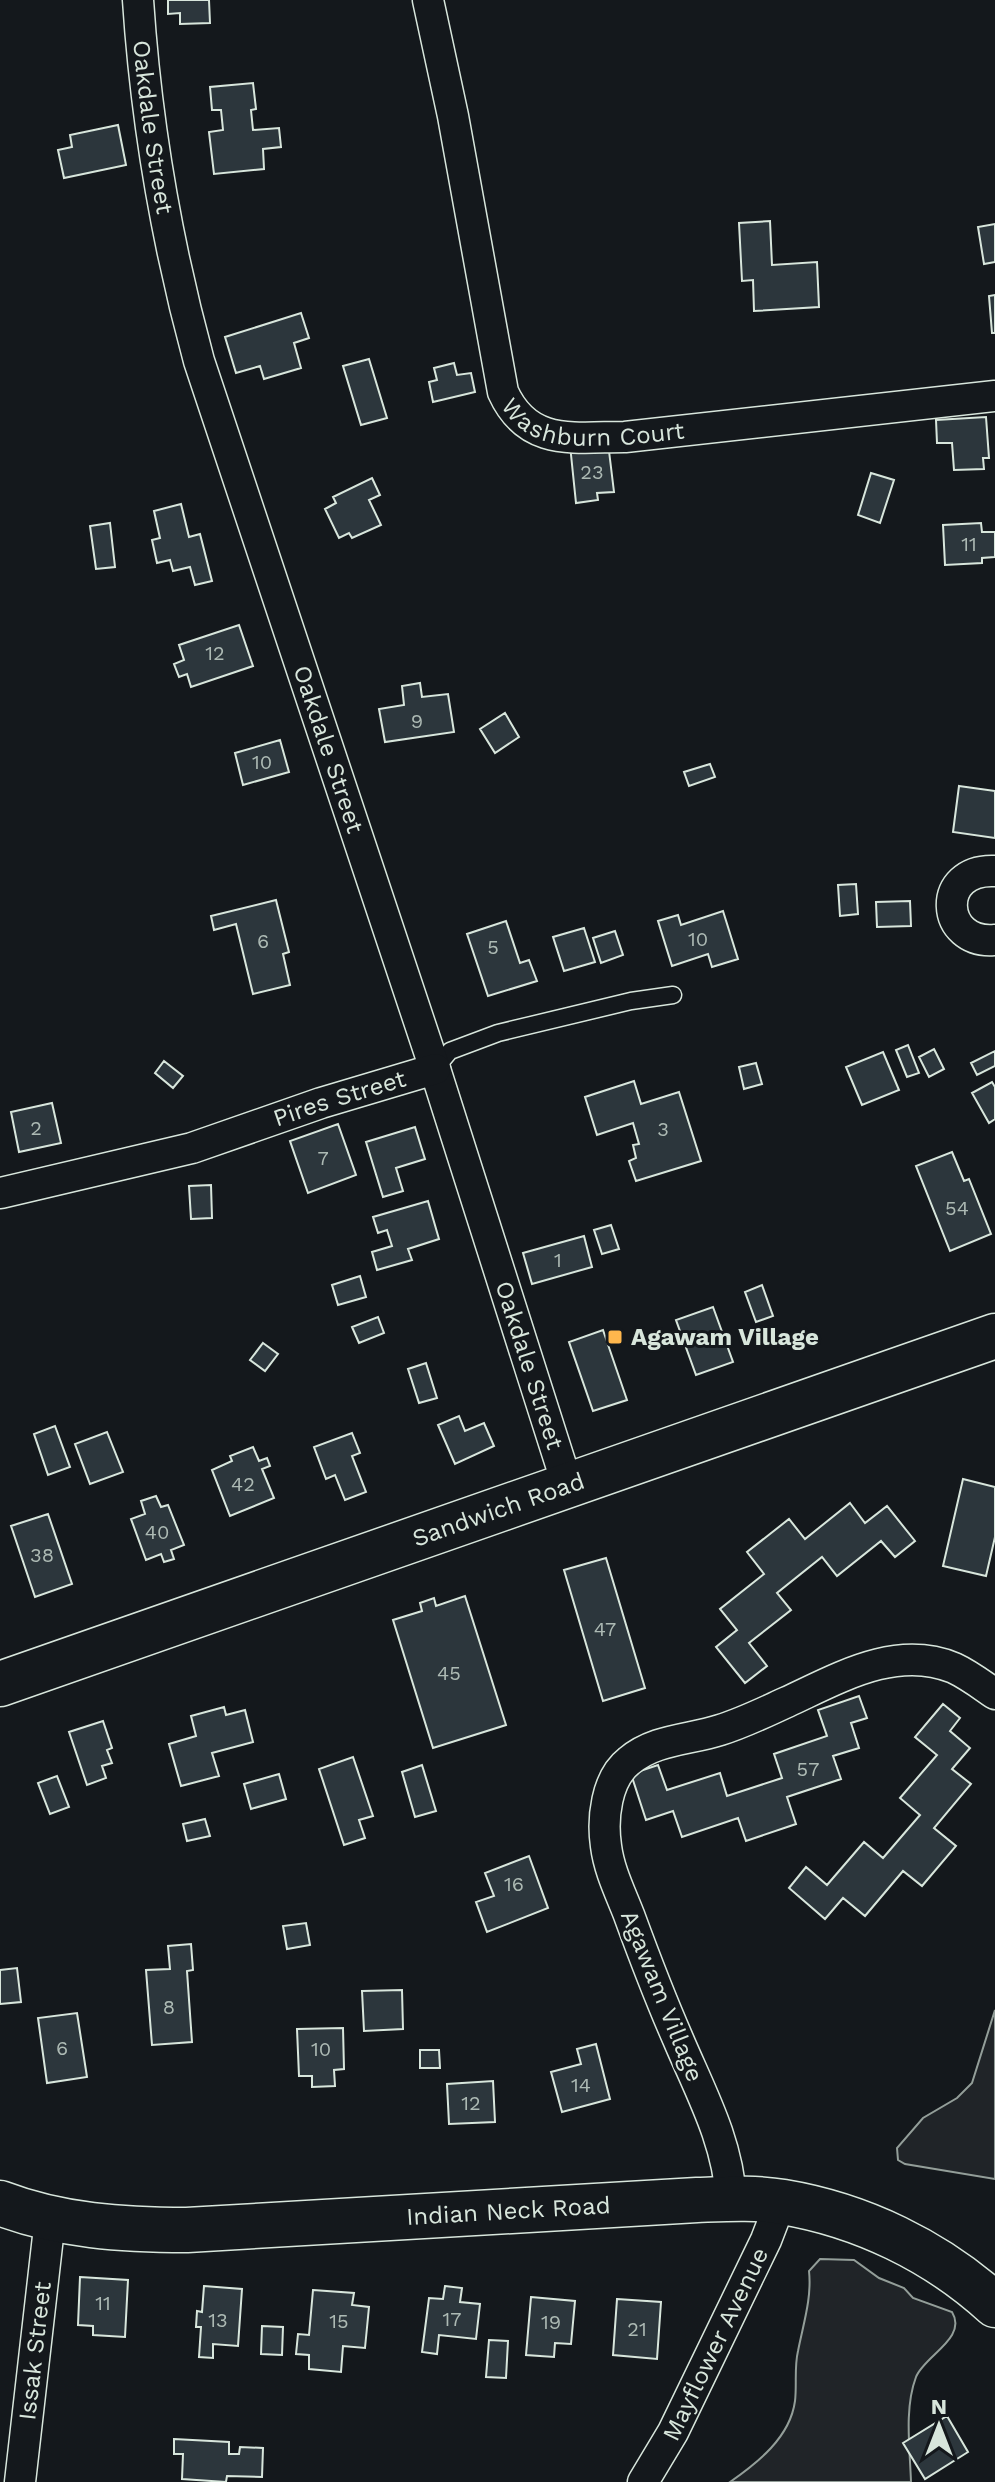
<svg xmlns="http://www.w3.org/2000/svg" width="995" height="2482" font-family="'Work Sans',sans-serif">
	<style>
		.green { fill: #202428; stroke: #939e99; stroke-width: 2 }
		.building { fill: #2c363c; stroke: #d8e6dc; stroke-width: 2 }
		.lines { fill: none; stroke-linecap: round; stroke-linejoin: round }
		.lane-casing { stroke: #d8e6dc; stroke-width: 19 }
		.street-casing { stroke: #d8e6dc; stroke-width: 33 }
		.secondary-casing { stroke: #d8e6dc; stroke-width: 47 }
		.primary-casing { stroke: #d8e6dc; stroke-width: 47 }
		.lane { stroke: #14181c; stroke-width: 16 }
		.street { stroke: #14181c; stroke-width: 30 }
		.secondary { stroke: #14181c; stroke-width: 44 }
		.primary { stroke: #14181c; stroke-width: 44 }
		.poi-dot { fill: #ffb74d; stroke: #14181c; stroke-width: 3 }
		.labels { text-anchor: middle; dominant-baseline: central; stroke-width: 6; stroke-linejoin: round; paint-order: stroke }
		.number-label { font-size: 20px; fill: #adbab4 }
		.street-label { font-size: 24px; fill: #d8e6dc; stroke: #14181c }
		.poi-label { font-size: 24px; font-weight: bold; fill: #d8e6dc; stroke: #14181c; text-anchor: start }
	</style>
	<rect width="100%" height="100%" fill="#14181c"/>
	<path class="green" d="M995,2010v169l-90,-15 -7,-4 -1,-12 26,-30 34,-20 15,-15z
		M820,2259l34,1 25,18 25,10 9,10 39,14c16,26 -28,44 -36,65 -12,32 -6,72 -5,105h-181c27,-19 60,-44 65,-81 2,-16 -1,-33 3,-50 5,-26 14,-53 11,-80z"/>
	<path class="building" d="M168,0h41l1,23 -30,1v-11l-12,1z
		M253,83l3,26 -5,1 2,20 26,-2 2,19 -18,2 1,20 -50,5 -5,-42 14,-2 -2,-20h-9l-2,-23z
		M118,125l8,40 -62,13 -6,-28 14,-3 -2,-12z
		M770,221l2,44 45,-3 2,45 -65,4 -1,-31 -11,1 -3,-58z
		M995,224v38l-11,2 -6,-37z
		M995,295v38h-3l-3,-37z
		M301,313l8,25 -15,5 7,25 -37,11 -4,-13 -24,7 -11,-36z
		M369,359l18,59 -26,7 -18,-59z
		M454,363l3,12 14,-2 4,19 -42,10 -4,-20 8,-2 -3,-12z
		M986,417l3,41h-6l1,11 -30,1 -2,-27h-15l-1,-23z
		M570,445l39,6 5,41 -17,1 1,7 -22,3z
		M871,473l23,7 -14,43 -22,-8z
		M372,478l8,17 -11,5 12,25 -29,13 -3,-5 -10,5 -14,-29 11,-6 -3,-6z
		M181,504l8,33 11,-3 12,47 -17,4 -5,-18 -17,4 -3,-11 -13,3 -5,-23 8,-2 -6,-27z
		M110,523l5,44 -19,2 -6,-43z
		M981,523l1,9h13v25l-13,1v5l-37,2 -2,-40z
		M239,625l14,41 -62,21 -4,-13 -8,3 -5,-13 10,-4 -5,-15z
		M420,683l2,14 26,-3 6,38 -69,10 -6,-33 25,-4 -2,-19z
		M505,713l14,24 -24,16 -15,-24z
		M280,740l9,32 -46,13 -8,-32z
		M710,764l5,13 -26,9 -5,-14z
		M959,786l36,5v47l-42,-6z
		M856,884l2,30 -18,2 -2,-31z
		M276,900l13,52 -6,2 7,31 -37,9 -17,-70 -22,6 -3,-14z
		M910,901l1,25 -34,1 -1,-25z
		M723,911l15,48 -26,8 -4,-13 -36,12 -14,-45 20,-6 3,10z
		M506,921l14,42 9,-3 8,21 -49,15 -21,-62z
		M584,928l11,34 -31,9 -11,-34z
		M615,931l8,24 -22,8 -8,-25z
		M908,1045l11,28 -12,4 -11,-27z
		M934,1049l10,20 -15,8 -10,-20z
		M995,1051v15l-18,9 -6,-12z
		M883,1052l16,38 -37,15 -16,-38z
		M164,1061l19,15 -10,12 -18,-15z
		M756,1063l6,21 -18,5 -5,-22z
		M634,1081l7,23 38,-12 22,69 -65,20 -7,-20 7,-3 -3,-13 6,-1 -6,-21 -36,12 -12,-38z
		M992,1082l3,5v32l-6,4 -17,-30z
		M52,1103l9,40 -42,9 -8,-40z
		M338,1124l18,51 -48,18 -18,-52z
		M415,1127l10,32 -29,9 7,23 -20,6 -17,-55z
		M952,1152l12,29 5,-2 22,55 -41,17 -34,-85z
		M211,1185l1,33 -21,1 -2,-33z
		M428,1201l11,38 -31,10 4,11 -35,10 -5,-18 20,-6 -5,-16 -9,3 -5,-16z
		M611,1225l8,24 -17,5 -8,-24z
		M584,1236l8,31 -60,17 -9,-31z
		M360,1276l6,21 -28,8 -6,-20z
		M762,1285l11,31 -17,6 -11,-30z
		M713,1307l20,55 -37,13 -20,-55z
		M378,1317l6,16 -25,10 -7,-16z
		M603,1330l24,70 -34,11 -24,-69z
		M263,1343l15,11 -13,17 -15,-11z
		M426,1363l11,35 -18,5 -11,-34z
		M459,1416l6,15 19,-8 10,23 -39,18 -17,-39z
		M55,1426l15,41 -22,8 -14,-41z
		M107,1432l16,40 -33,12 -15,-40z
		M352,1433l8,20 -8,3 14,36 -21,8 -10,-25 -9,4 -12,-32z
		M253,1447l6,14 8,-3 3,8 -8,3 12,29 -44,18 -18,-46 20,-9 -2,-5z
		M963,1479l32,8v50l-9,39 -43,-10z
		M156,1496l5,11 7,-2 16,40 -13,5 3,9 -10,3 -3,-8 -15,6 -15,-41 14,-5 -4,-13z
		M850,1503l15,20 22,-17 28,35 -20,16 -14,-16 -44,35 -15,-19 -45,36 14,17 -42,33 18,23 -22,17 -29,-36 21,-17 -17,-21 44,-35 -17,-22 42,-33 16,20z
		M48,1514l24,70 -37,13 -24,-71z
		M606,1558l39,130 -42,13 -39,-131z
		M465,1596l41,129 -73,23 -40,-128 29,-9 -2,-8 14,-5 2,8z
		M859,1696l8,22 -16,5 8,25 -26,8 8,23 -54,18 9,27 -50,17 -8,-23 -56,19 -9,-26 -27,9 -15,-46 27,-9 9,25 53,-17 7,23 55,-18 -8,-24 53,-18 -9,-26z
		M943,1704l17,14 -10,13 20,17 -18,21 19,15 -37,44 22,18 -34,40 -19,-15 -38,45 -22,-18 -18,21 -36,-31 17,-21 21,18 37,-43 19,16 37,-43 -20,-17 37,-43 -22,-18z
		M224,1707l2,8 19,-5 8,32 -41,11 7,23 -38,10 -12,-42 27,-8 -5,-20z
		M103,1721l9,27 -5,2 5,13 -10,3 4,12 -19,7 -18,-53z
		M353,1757l20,59 -14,4 6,18 -21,7 -25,-76z
		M422,1765l14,46 -21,6 -13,-45z
		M279,1774l7,25 -35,10 -7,-25z
		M57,1776l12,31 -19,7 -12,-31z
		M205,1819l5,17 -23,5 -4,-17z
		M529,1856l19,52 -61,24 -11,-30 18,-6 -9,-23z
		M306,1923l4,22 -23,4 -4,-23z
		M191,1944l2,26 -6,1 5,71 -40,3 -6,-75 24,-1 -2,-23z
		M17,1968l4,34 -21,2v-34z
		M402,1990l1,39 -39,2 -2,-40z
		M77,2013l10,64 -40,6 -9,-65z
		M343,2028l1,41 -10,1 1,16 -23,1v-11h-13l-2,-47z
		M596,2044l14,55 -48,13 -11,-40 30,-8 -4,-15z
		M420,2050h19l1,18h-20z
		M493,2081l2,41 -46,2 -2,-40z
		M80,2277l48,3 -3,57 -32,-2v-9l-15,-1z
		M204,2286l38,3 -4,57 -25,-2v14l-14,-1 2,-30h-5l1,-16 5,1z
		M445,2286l17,2 -2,14 20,2 -4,35 -37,-4 -2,19 -15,-2 7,-54 14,1z
		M313,2290l41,3 -2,12 17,2 -4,41 -22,-2 -2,26 -32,-3v-14l-13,-1 2,-20 11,1z
		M531,2297l44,4 -4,43 -16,-1 -1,14 -28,-2z
		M617,2299l44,3 -4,57 -44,-4z
		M262,2326l21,1 -1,28 -21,-1z
		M489,2340l19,1 -2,37 -20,-1z
		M947,2416l21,36 -43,27 -22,-36z
		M174,2439l55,3v12h10l1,-7 23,1 -1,29 -35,-1 -1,6 -44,-3 1,-25h-9z"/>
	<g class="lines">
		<defs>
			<path id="lane" d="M435,1069l15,-18 48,-18 133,-32 42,-6"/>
			<g id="street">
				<path id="s1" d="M138,0c8,121 29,244 61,361l236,708 133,418"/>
				<path id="s2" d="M428,0l25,116 50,276c25,55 71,45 122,45l370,-41"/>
				<path d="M995,871c-60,-3 -55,74 0,69"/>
				<path id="s3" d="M1,1193l191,-45 129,-45 114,-34"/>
				<path d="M731,2199c-3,-58 -31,-108 -53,-160 -18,-41 -34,-83 -49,-124 -9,-23 -20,-45 -23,-69 -4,-27 0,-67 23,-85 26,-22 60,-21 91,-31 23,-7 45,-18 67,-28 52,-24 109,-58 167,-34 15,7 28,17 41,26"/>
				<path id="s4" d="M20,2482l30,-263"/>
				<path id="s5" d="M643,2482l30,-50 93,-192 15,-39"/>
			</g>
			<g id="secondary">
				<path id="s6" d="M0,2203c60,23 123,27 187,27l510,-30c28,-1 58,-3 86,2 78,13 153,49 212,103"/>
			</g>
			<g id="primary">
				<path id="s7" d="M0,1684l995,-348"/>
			</g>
		</defs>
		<use href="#lane" class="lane-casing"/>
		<use href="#street" class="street-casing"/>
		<use href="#secondary" class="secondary-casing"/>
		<use href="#primary" class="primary-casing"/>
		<use href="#lane" class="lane"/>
		<use href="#street" class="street"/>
		<use href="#secondary" class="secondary"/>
		<use href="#primary" class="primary"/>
	</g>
	<rect class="poi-dot" x="607" y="1329" width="16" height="16" rx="4"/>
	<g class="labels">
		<g class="number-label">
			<text x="592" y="472">23</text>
			<text x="969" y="544">11</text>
			<text x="215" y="653">12</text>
			<text x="417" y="721">9</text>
			<text x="262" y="762">10</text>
			<text x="698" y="939">10</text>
			<text x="263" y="941">6</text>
			<text x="493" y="947">5</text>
			<text x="36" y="1128">2</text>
			<text x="663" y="1129">3</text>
			<text x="323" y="1158">7</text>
			<text x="957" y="1208">54</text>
			<text x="558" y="1260">1</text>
			<text x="243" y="1484">42</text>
			<text x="157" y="1532">40</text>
			<text x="42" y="1555">38</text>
			<text x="605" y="1629">47</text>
			<text x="449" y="1673">45</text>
			<text x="808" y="1769">57</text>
			<text x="514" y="1884">16</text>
			<text x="169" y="2007">8</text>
			<text x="62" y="2048">6</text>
			<text x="321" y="2049">10</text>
			<text x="581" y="2085">14</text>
			<text x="471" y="2103">12</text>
			<text x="103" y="2303">11</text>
			<text x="452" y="2319">17</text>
			<text x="218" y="2320">13</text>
			<text x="339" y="2321">15</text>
			<text x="551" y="2322">19</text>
			<text x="637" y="2329">21</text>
		</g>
		<g class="street-label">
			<text stroke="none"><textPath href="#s1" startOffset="128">Oakdale Street</textPath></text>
			<text stroke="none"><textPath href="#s2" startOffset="504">Washburn Court</textPath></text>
			<text stroke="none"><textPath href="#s1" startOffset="776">Oakdale Street</textPath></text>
			<text stroke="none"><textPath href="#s3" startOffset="352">Pires Street</textPath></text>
			<text stroke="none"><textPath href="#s1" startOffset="1424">Oakdale Street</textPath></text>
			<text stroke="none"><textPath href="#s7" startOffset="528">Sandwich Road</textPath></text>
			<text transform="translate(662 1996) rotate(68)">Agawam Village</text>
			<text stroke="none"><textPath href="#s6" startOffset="512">Indian Neck Road</textPath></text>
			<text stroke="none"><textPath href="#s5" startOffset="156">Mayflower Avenue</textPath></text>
			<text stroke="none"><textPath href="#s4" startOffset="132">Issak Street</textPath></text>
		</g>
		<g class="poi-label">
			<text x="631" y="1337">Agawam Village</text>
		</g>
	</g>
	<g transform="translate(939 2426)" stroke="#14181c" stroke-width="6" paint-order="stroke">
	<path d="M0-6L14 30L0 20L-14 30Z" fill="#d8e6dc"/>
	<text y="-12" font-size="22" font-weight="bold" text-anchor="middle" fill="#d8e6dc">N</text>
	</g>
</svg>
